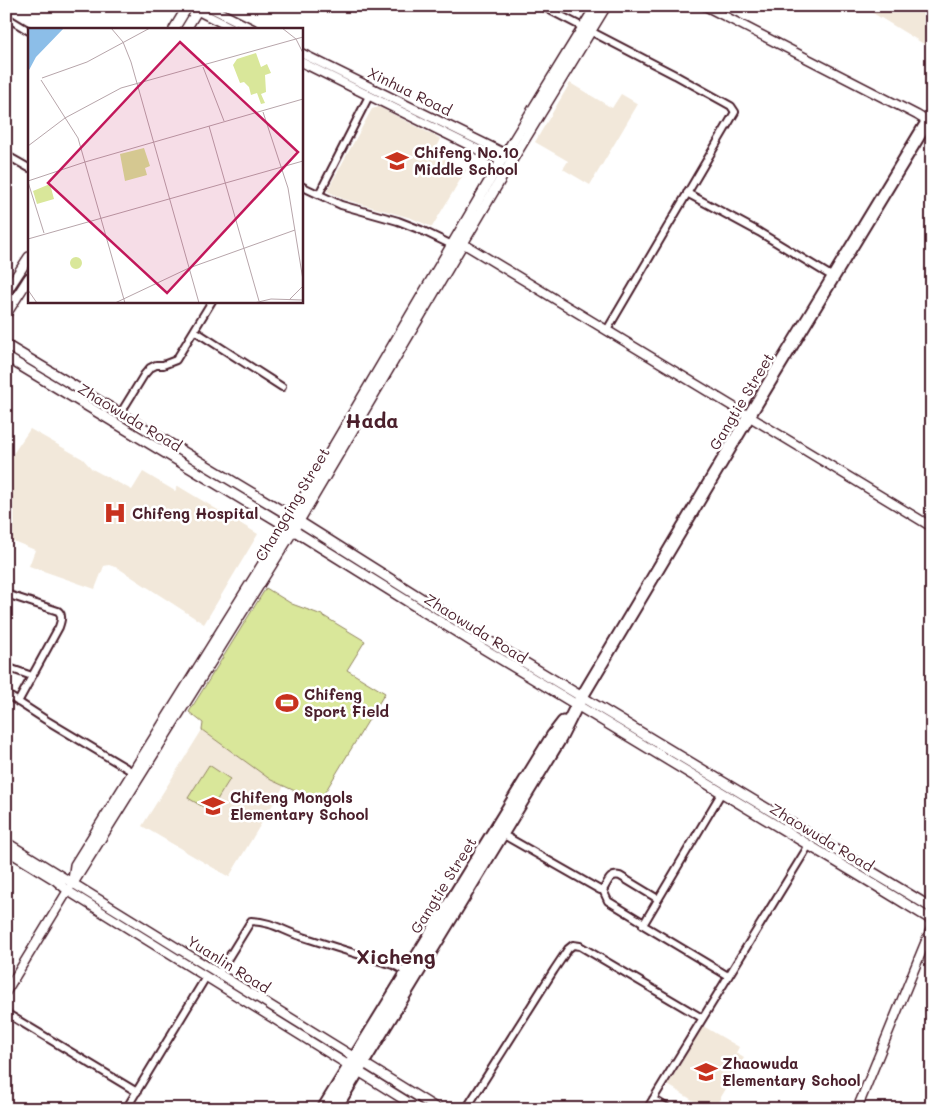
<svg xmlns="http://www.w3.org/2000/svg" width="938" height="1115" font-family="Mali,sans-serif">
	<style>
		.built { fill: #f2e8da }
		.pitch { fill: #d9e79a; stroke: #928362 }
		.lines { fill: none; stroke-linecap: round; stroke-linejoin: round }
		.minor-casing { stroke: #4a1f2b; stroke-width: 10 }
		.tertiary-casing { stroke: #4a1f2b; stroke-width: 11 }
		.secondary-casing { stroke: #4a1f2b; stroke-width: 12 }
		.trunk-casing { stroke: #4a1f2b; stroke-width: 15 }
		.minor { stroke: #fff; stroke-width: 6 }
		.tertiary { stroke: #fff; stroke-width: 8 }
		.secondary { stroke: #fff; stroke-width: 9 }
		.trunk { stroke: #fff; stroke-width: 11 }
		.labels { text-anchor: middle; dominant-baseline: central; stroke-width: 5; stroke-linejoin: round; paint-order: stroke }
		.street-label { font-size: 15px; fill: #4a1f2b; stroke: #fff }
		.poi-label { font-size: 15px; font-weight: bold; fill: #4a1f2b; stroke: #fff; text-anchor: start }
		.district-label { font-size: 20px; font-weight: bold; fill: #4a1f2b; stroke: #fff }
		.inset-road { fill: none; stroke: #b7a5aa; stroke-width: 1 }
		.view { fill: #c2185b; fill-opacity: 0.15; stroke: #c2185b; stroke-width: 2.5 }
		.inset-edge { fill: none; stroke: #4a1f2b; stroke-width: 2.5 }
	</style>
	<rect width="100%" height="100%" fill="#fff"/>
	<filter id="ink" filterUnits="userSpaceOnUse"><feTurbulence type="fractalNoise" baseFrequency=".02" numOctaves="2"/><feDisplacementMap in="SourceGraphic" scale="10" xChannelSelector="R" yChannelSelector="G"/><feConvolveMatrix kernelMatrix="1 2 1 2 8 2 1 2 1" color-interpolation-filters="sRGB"/></filter>
	<g filter="url(#ink)">
		<path class="built" d="M863,6h69v43l-69,-42z
			M570,83l42,25 9,-14 17,10 -48,81 -27,-16 5,-8 -33,-19z
			M379,107l62,32 -7,14 32,17 -34,57 -21,-9 -68,-19 -16,-8 45,-82z
			M30,429l53,30 9,10 40,21 11,-18 32,19 3,-5 80,48 -54,90 -86,-56 -9,-3 -5,1 -9,23 -66,-23 6,-16 -29,-12v-74z
			M202,730l69,49 13,7 -55,91 -87,-51z
			M703,1026l36,21 -3,6 8,5 -30,51h-7l-39,-24z"/>
		<path class="pitch" d="M266,588l26,16 30,11 43,26 -18,29 38,23 -66,109 -48,-22 -69,-50 1,-7 -14,-11z
			M209,765l21,14 -20,32 -22,-13z"/>
		<g class="lines">
			<defs>
				<path id="minor" d="M542,6l133,69 56,31 4,6 -128,218
					M6,17l23,14
					M6,155l23,13
					M301,186l40,19 57,16 23,9 31,15
					M687,193l72,39 74,45
					M319,194l50,-98
					M195,331l87,56
					M120,414l24,-39 6,-7 6,-3h7l13,-5 36,-59
					M6,594l52,17c5,4 3,10 1,16l-41,75
					M6,667l26,9
					M6,694l40,26 87,52
					M722,792l-79,133 85,51
					M502,834l98,56h3c5,-8 7,-17 17,-14l38,23
					M603,890l5,11 36,22
					M219,973l32,-52c22,1 30,9 49,15 31,10 62,20 94,29l13,7
					M6,1013l131,79
					M653,1099l16,10
					M126,1109l80,-132
					M466,1109l88,-139 14,-21 5,-4 7,1 122,72
					M647,1109l162,-264"/>
				<path id="tertiary" d="M207,6l46,23
					M705,6l212,109 13,8
					M198,11l36,18
					M301,53l205,101
					M301,62l200,99
					M459,241l473,286
					M6,842l432,267
					M6,850l49,30 13,11 351,218
					M6,992l64,-105
					M857,1109l75,-183"/>
				<path id="secondary" d="M174,29l14,-23
					M186,29l14,-23
					M6,292l23,-35
					M6,314l23,-36
					M6,345l286,172 197,124 443,267
					M6,357l287,173 191,119 391,236 57,35
					M73,880l2,-15 217,-348 209,-356 95,-155
					M73,883l226,-362 212,-359 95,-156"/>
				<path id="trunk" d="M323,1109l230,-374 10,-13
					M335,1109l225,-370 17,-34 172,-289 183,-302"/>
			</defs>
			<use href="#minor" class="minor-casing"/>
			<use href="#tertiary" class="tertiary-casing"/>
			<use href="#secondary" class="secondary-casing"/>
			<use href="#trunk" class="trunk-casing"/>
			<use href="#minor" class="minor"/>
			<use href="#tertiary" class="tertiary"/>
			<use href="#secondary" class="secondary"/>
			<use href="#trunk" class="trunk"/>
		</g>
	</g>
	<defs>
		<symbol id="school-bare" viewBox="-9 -9 18 18"><path d="M0-5L7-2L0 1L-7-2ZM-4 1L0 2.5L4 1V4Q0 6-4 4Z" fill="#c8321e" stroke="#fff" stroke-width="2.5" paint-order="stroke"/></symbol>
		<symbol id="hospital-bare" viewBox="-9 -9 18 18"><path d="M-5-5h3v3.5h4V-5h3V5h-3V1.5h-4V5h-3Z" fill="#c8321e" stroke="#fff" stroke-width="2.5" paint-order="stroke"/></symbol>
		<symbol id="stadium-bare" viewBox="-9 -9 18 18"><path d="M0-5a6.5 5 0 1 0 0 10a6.5 5 0 1 0 0-10ZM-3.5-1.8h7v3.6h-7Z" fill="#c8321e" stroke="#fff" stroke-width="2.5" paint-order="stroke"/></symbol>
	</defs>
	<g fill-rule="evenodd">
		<use href="#school-bare" x="381" y="145" width="32" height="32"/>
		<use href="#hospital-bare" x="99" y="497" width="32" height="32"/>
		<use href="#stadium-bare" x="271" y="687" width="32" height="32"/>
		<use href="#school-bare" x="197" y="790" width="32" height="32"/>
		<use href="#school-bare" x="690" y="1056" width="32" height="32"/>
	</g>
	<g class="labels">
		<g class="street-label">
			<text transform="translate(410 91) rotate(26)">Xinhua Road</text>
			<text transform="translate(741 401) rotate(-59)">Gangtie Street</text>
			<text transform="translate(130 417) rotate(31)">Zhaowuda Road</text>
			<text transform="translate(292 504) rotate(-59)">Changqing Street</text>
			<text transform="translate(476 628) rotate(32)">Zhaowuda Road</text>
			<text transform="translate(822 837) rotate(31)">Zhaowuda Road</text>
			<text transform="translate(443 885) rotate(-58)">Gangtie Street</text>
			<text transform="translate(229 964) rotate(32)">Yuanlin Road</text>
		</g>
		<g class="poi-label">
			<text x="414" y="152">Chifeng No.10<tspan x="414" dy="17">Middle School</tspan></text>
			<text x="132" y="513">Chifeng Hospital</text>
			<text x="304" y="694">Chifeng<tspan x="304" dy="17">Sport Field</tspan></text>
			<text x="230" y="797">Chifeng Mongols<tspan x="230" dy="17">Elementary School</tspan></text>
			<text x="722" y="1063">Zhaowuda<tspan x="722" dy="17">Elementary School</tspan></text>
		</g>
		<g class="district-label">
			<text x="372" y="420">Hada</text>
			<text x="396" y="956">Xicheng</text>
		</g>
	</g>
	<g transform="translate(28 28)">
		<rect width="275" height="275" fill="#fff"/>
		<path d="M22,156l4,15 -17,5 -4,-13z" fill="#d9e79a"/>
		<path d="M228,25l5,14 6,-3 4,9 -6,2 1,17 -5,2 4,9 -4,1 -4,-11 -6,2 -2,-8 -5,-5 -4,1 -7,-18 4,-6z" fill="#d9e79a"/>
		<path d="M116,120l6,18 -5,2 2,7 -22,6 -5,-27zM42 235a6 6 0 1 1 12 0a6 6 0 1 1-12 0Z" fill="#d9e79a"/>
		<path d="M0,0h36l-28,29 -8,15z" fill="#8cbee8"/>
		<path class="inset-road" d="M83,0l12,14 8,20 68,241M254,0l14,11 7,14M175,39l21,54M14,50l45,-16 63,-34M13,52l37,58 47,165M235,84l25,76 15,92M181,98l50,175M0,118l37,-28 56,-30 182,-51M57,134l218,-63M0,153l57,-19M0,154l16,51M0,211l275,-78M0,262l9,13M261,272l14,-14M87,275l74,-35 106,-38M226,275l17,-4 32,1"/>
		<path class="view" d="M152,14l118,110 -131,141 -119,-110z"/>
		<rect width="275" height="275" class="inset-edge"/>
	</g>
	<rect width="938" height="1115" fill="none" stroke="#fff" stroke-width="25"/>
	<rect x="12" y="12" width="913" height="1090" fill="none" stroke="#4a1f2b" stroke-width="2" filter="url(#ink)"/>
</svg>
